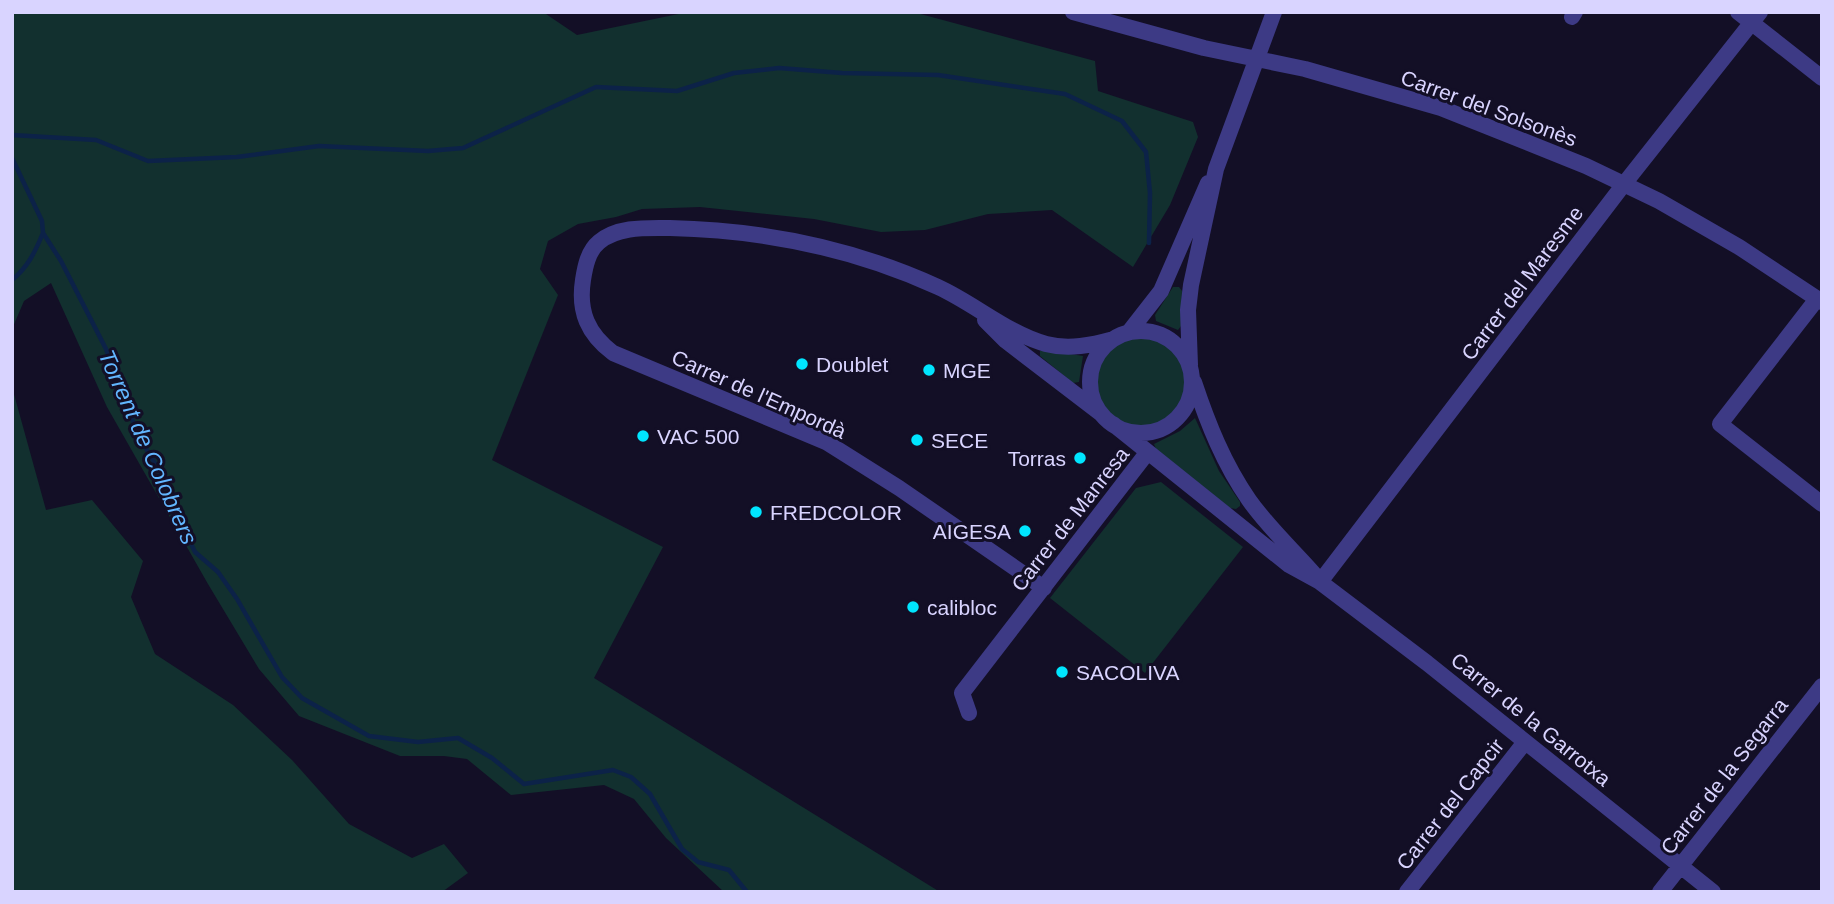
<svg xmlns="http://www.w3.org/2000/svg" width="1834" height="904" font-family="Arial,sans-serif">
	<style>
		.green { fill: #12302f }
		.lines { fill: none; stroke-linecap: round; stroke-linejoin: round }
		.stream { stroke: #0c2248; stroke-width: 4.5 }
		.street { stroke: #3d3a85; stroke-width: 16 }
		.poi-dot { fill: #00e5ff; stroke: #130f26; stroke-width: 2.5 }
		.labels { text-anchor: middle; dominant-baseline: central; stroke-width: 6; stroke-linejoin: round; paint-order: stroke }
		.street-label { font-size: 21px; fill: #d9d4ff; stroke: #130f26 }
		.poi-label { font-size: 21px; fill: #d9d4ff; stroke: #130f26; text-anchor: start }
		.water-label { font-size: 23px; font-style: italic; fill: #62b6ff; stroke: #130f26 }
	</style>
	<rect width="100%" height="100%" fill="#130f26"/>
	<path class="green" d="M12,12h531l34,23 111,-23h225l182,49 3,30 95,31 5,15 -28,68 -37,62 -81,-57 -64,4 -63,16 -44,2 -67,-13 -114,-12 -58,2 -26,8 -38,7 -30,17 -8,28 18,26 -66,165 171,87 -69,131 346,214h-216l-58,-54 -32,-39 -30,-14 -93,10 -44,-36 -23,-3h-44l-101,-40 -40,-47 -51,-85 -101,-177 -56,-124 -27,18 -12,28z
		M1173,287h6l3,4 -1,35 -3,4 -22,-9 -1,-6z
		M1096 383a45 45 0 1 1 90 0a45 45 0 1 1-90 0Z
		M1046,350l37,6 -4,26 -6,1 -33,-27v-5z
		M12,387l34,123 46,-10 51,61 -12,36 24,57 78,51 59,55 57,64 63,34 32,-14 24,29 -26,19h-430z
		M1195,418l24,53 21,31v4l-4,3 -6,-1 -74,-59 -2,-5 26,-13z
		M1161,482l82,65 -98,126 -95,-75 86,-110z"/>
	<g class="lines">
		<path class="stream" d="M12,135l84,5 52,21 89,-4 82,-11 109,5 35,-3 133,-61 81,4 57,-18 45,-5 63,5 96,2 127,19 57,27 24,31 4,41 -1,50
			M12,158l30,63 1,12 18,28 45,88 32,86 35,59 9,31 13,27 23,20 19,27 45,78 20,21 67,38 49,6 40,-4 34,20 32,26 89,-14 18,7 19,17 32,55 16,13 31,8 18,22
			M12,280c16,-13 23,-28 31,-47"/>
		<path class="street" d="M1073,12l131,36 101,21 136,39 145,58 73,35 80,46 83,55
			M1738,12l84,66
			M1572,17l3,-5
			M1817,299l-97,125 102,80
			M985,320l21,21 94,72
			M1090 382a51 51 0 1 1 102 0a51 51 0 1 1-102 0Z
			M1129,332l32,-41 47,-108
			M1190,365l-2,-55 3,-25 25,-116 58,-157
			M1194,382c14,42 30,82 55,118 19,27 44,50 65,74
			M1113,424l176,141 31,17 107,81 286,229
			M1320,582l304,-398 136,-172
			M1044,588l-145,-100 -73,-46 -213,-89c-25,-19 -35,-41 -30,-73 2,-13 5,-29 16,-38 19,-16 48,-14 71,-14 92,2 185,21 268,59 37,17 69,46 108,57 23,6 46,1 68,-5
			M969,713l-7,-20 185,-240
			M1407,892l118,-150
			M1660,892l162,-206"/>
	</g>
	<g class="poi-dot">
		<circle cx="802" cy="364" r="7"/>
		<circle cx="929" cy="370" r="7"/>
		<circle cx="643" cy="436" r="7"/>
		<circle cx="917" cy="440" r="7"/>
		<circle cx="1080" cy="458" r="7"/>
		<circle cx="756" cy="512" r="7"/>
		<circle cx="1025" cy="531" r="7"/>
		<circle cx="913" cy="607" r="7"/>
		<circle cx="1062" cy="672" r="7"/>
	</g>
	<g class="labels">
		<g class="street-label">
			<text transform="translate(1489 108) rotate(20)">Carrer del Solsonès</text>
			<text transform="translate(1522 283) rotate(-53)">Carrer del Maresme</text>
			<text transform="translate(759 394) rotate(24)">Carrer de l'Empordà</text>
			<text transform="translate(1070 519) rotate(-52)">Carrer de Manresa</text>
			<text transform="translate(1531 719) rotate(39)">Carrer de la Garrotxa</text>
			<text transform="translate(1724 776) rotate(-52)">Carrer de la Segarra</text>
			<text transform="translate(1450 804) rotate(-52)">Carrer del Capcir</text>
		</g>
		<g class="poi-label">
			<text x="816" y="364">Doublet</text>
			<text x="943" y="370">MGE</text>
			<text x="657" y="436">VAC 500</text>
			<text x="931" y="440">SECE</text>
			<text x="1066" y="458" text-anchor="end">Torras</text>
			<text x="770" y="512">FREDCOLOR</text>
			<text x="1011" y="531" text-anchor="end">AIGESA</text>
			<text x="927" y="607">calibloc</text>
			<text x="1076" y="672">SACOLIVA</text>
		</g>
		<g class="water-label">
			<text transform="translate(148 447) rotate(66)">Torrent de Colobrers</text>
		</g>
	</g>
	<rect width="1834" height="904" fill="none" stroke="#d9d4ff" stroke-width="28"/>
</svg>
